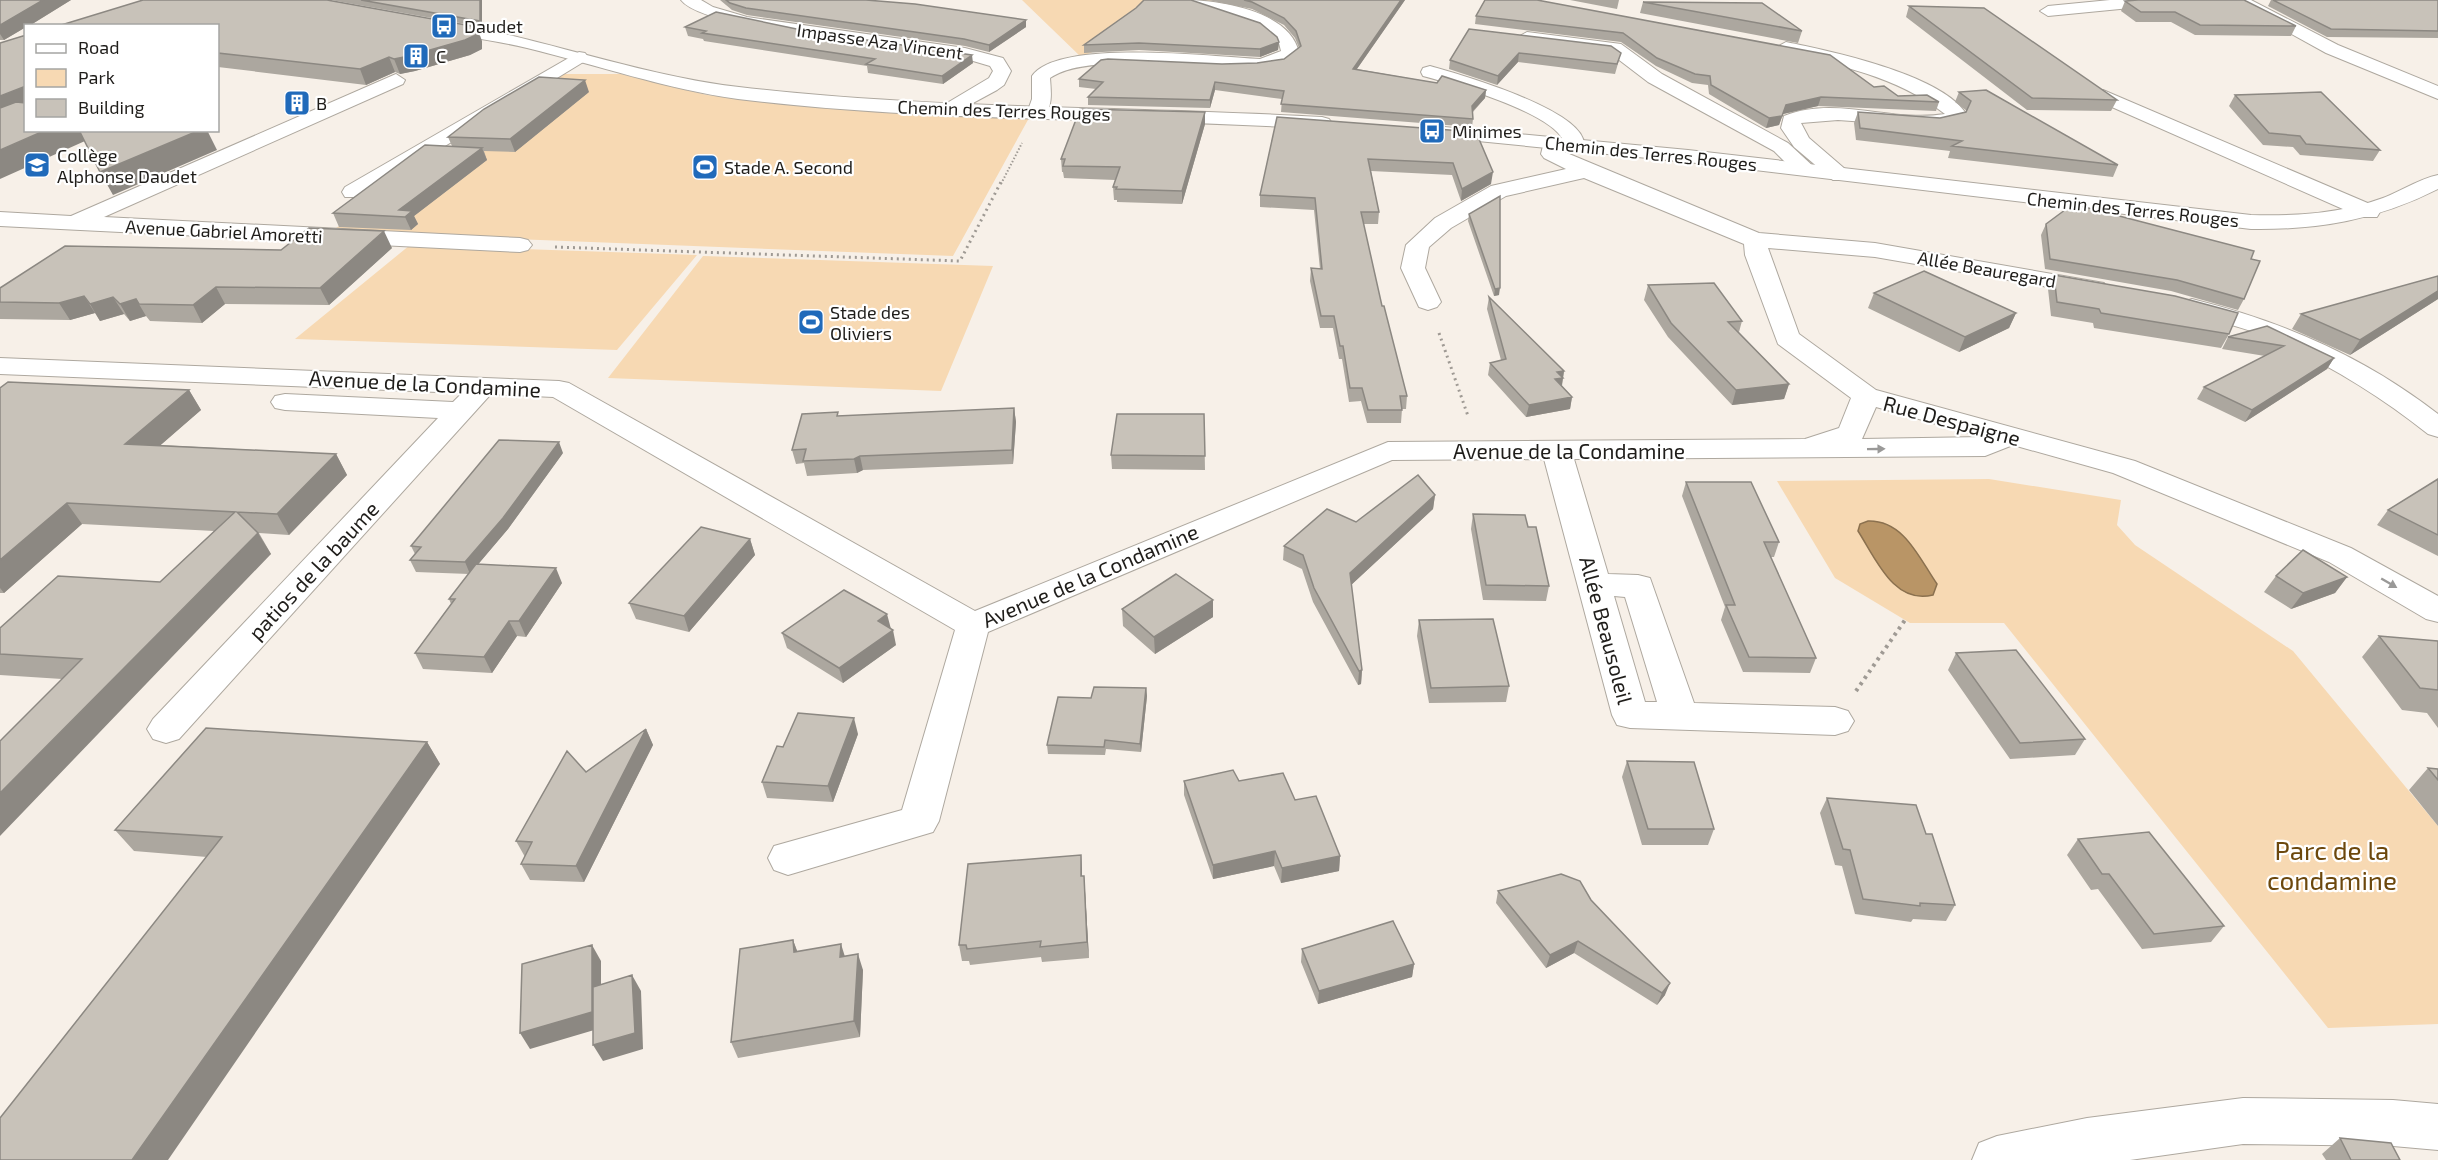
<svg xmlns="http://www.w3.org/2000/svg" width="2438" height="1160" font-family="'Exo 2',sans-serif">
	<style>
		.green { fill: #f7d9b3 }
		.water { fill: #b99566; stroke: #8b714f; stroke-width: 1.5 }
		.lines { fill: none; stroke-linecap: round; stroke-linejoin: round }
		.minor-casing { stroke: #aea89f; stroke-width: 2 }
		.major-casing { stroke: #aea89f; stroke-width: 2 }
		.path-far2 { stroke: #9f9a94; stroke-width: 2; stroke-dasharray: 1.5 2; stroke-linecap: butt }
		.path-far1 { stroke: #9f9a94; stroke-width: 3; stroke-dasharray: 2 4; stroke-linecap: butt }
		.path { stroke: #9f9a94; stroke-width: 4; stroke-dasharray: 3 4.5; stroke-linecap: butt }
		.minor { fill: #fff; fill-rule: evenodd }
		.major { fill: #fff; fill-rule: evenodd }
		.wall { fill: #aca79f }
		.shaded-wall { fill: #8c8882 }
		.building { fill: #c8c2b9; stroke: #8c8882; stroke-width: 1.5 }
		.oneway { fill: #9a9998 }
		.labels { text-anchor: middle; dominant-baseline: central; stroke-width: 4.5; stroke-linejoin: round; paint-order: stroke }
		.far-poi-label { font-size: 18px; fill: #1f1d1a; stroke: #fff; text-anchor: start }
		.far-street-label { font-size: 18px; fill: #1f1d1a; stroke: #fff }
		.street-label { font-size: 21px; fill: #1f1d1a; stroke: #fff }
		.near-park-label { font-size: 26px; fill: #6c480d; stroke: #fff }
	</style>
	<rect width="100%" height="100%" fill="#f7f0e8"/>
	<path class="green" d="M1022,0h191l-132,57z
		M556,74h65l86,21 207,19 115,4 -76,138 -623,-24 123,-82z
		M410,245l287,10 -80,95 -322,-11z
		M703,256l290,10 -52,125 -333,-13z
		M1989,479l132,21 -4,25 18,20 158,106 145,175v198l-110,4 -324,-405h-94l-75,-45 -58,-97z"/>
	<path class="water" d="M1868,521c36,-1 51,37 69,63l-4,11c-39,10 -57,-36 -75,-64l2,-7z"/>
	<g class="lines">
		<defs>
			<path id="minor" d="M681,0h20l12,7 34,10 218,31 38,10 8,13 -7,14 -7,5 -48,26 -7,-2 -3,-4 3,-4 47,-28 4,-7 -3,-5 -27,-8c-48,-7 -259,-27 -282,-58z
				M1184,0c35,0 107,11 115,53 -28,40 -194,-12 -249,25 1,14 3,27 -6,39h-14l-3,-4 5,-14v-23c26,-38 183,-19 228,-17l21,-8 -2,-8 -18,-15 -15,-7 -60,-18z
				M2110,0h59l-8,5 -113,11 -8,-5 8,-5z
				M2230,0h21l87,45 100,41v13l-112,-46z
				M1527,32l94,12 41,30 126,69 27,25 -3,5h-16l-22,-22 -126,-69 -38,-29 -89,-12 -3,-4z
				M1786,42c45,9 152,32 179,70l-5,10 -24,5 -98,-7 -37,3 8,15 43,37 -3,5h-16l-39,-33 -13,-19 3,-12c52,-21 107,7 161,-2 -48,-38 -108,-49 -165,-63l-3,-4z
				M579,52l6,1 3,4 -3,4 -224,136h-16l-3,-5 3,-5z
				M1430,66c29,8 154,44 154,78l-3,4h-14c-2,-2 -2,-5 -4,-8 -13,-28 -110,-56 -140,-64l-2,-4 2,-4z
				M396,74l9,6 -2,4 -299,133 416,21 8,2 4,5 -4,5 -8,2 -520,-26v-14l71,4z
				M2103,90l274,117 3,5 -3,5h-16l-265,-117 -3,-4 3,-4z
				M1552,136l7,2 3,4v9l197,82 116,10 229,40 3,5 -3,5 -9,2 -220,-38 -107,-9 31,86 77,56 259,71 216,87 87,48v26l-12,-3 -97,-57 -216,-89 -100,-28 -28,11 -411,3 34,115 30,1 12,3 44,125 141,4 13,4 6,10 -6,10 -13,4 -205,-7 -13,-3 -5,-10 -68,-256 -152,1 -404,172 -49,189 -6,11 -145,43 -14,-5 -6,-12 6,-12 128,-36 53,-180 -402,-233 -62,-3 -312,345 -13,4 -13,-4 -6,-10 6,-10 285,-301 -153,-8 -10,-2 -4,-6 4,-6 10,-2 168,8 9,-9 -462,-19v-16l559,23 10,2 406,228 413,-169 417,-3 34,-11 12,-30 -73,-54 -33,-89 -1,-11 -160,-66 -78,18 -55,32 -22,19 -4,21 16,34 -4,5 -9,3 -9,-3 -18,-39 5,-23 29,-27 56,-32 75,-17 -22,-11 -3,-4 4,-16zM1876,407l107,30 -121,2zM1614,596l11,1 32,105h-12z
				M2192,299c92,23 171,57 246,115v23l-10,-3c-53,-42 -111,-77 -174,-102 -23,-8 -47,-13 -71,-20l-4,-5 4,-5z"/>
			<path id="major" d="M435,20c103,16 201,55 304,67 194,23 389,19 583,30l7,2 3,4 -3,4 -7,2c-194,-12 -390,-6 -584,-30 -72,-10 -141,-34 -211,-51 -33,-8 -66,-11 -98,-19l-3,-4 3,-4z
				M1434,126l254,24 563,65c45,1 89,-1 132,-17 18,-7 36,-19 55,-23v14c-61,31 -120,41 -187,40l-563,-67 -261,-26 -3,-4 3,-4z
				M2243,1098l150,2 45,4v46l-45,-4 -150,-2 -113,16h-158l7,-17 18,-7 90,-18z"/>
		</defs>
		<use href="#minor" class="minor-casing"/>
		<use href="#major" class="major-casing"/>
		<path class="path-far2" d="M1001,184l21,-41"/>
		<path class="path-far1" d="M555,247l405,14 41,-79
			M1439,333l29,83"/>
		<path class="path" d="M1856,691l49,-71"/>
		<use href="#minor" class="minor"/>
		<use href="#major" class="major"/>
	</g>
	<path class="wall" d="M0,0h71l-42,26h-3v1l-22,13h-4z
		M331,0h151v27z
		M720,0h146l160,27 -37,25 -24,-6 -218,-31 -15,-5z
		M1208,0h197l-48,69 80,14 49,7 -1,8 -12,14v7l-1,8 -191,-15 1,-13 -67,-9 -5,18 -122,-3v-8l8,-8 -17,-2v-8l143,-15 35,-1 27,-4 15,-11 -4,-10 -11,-13 -32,-16z
		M1485,0l389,87 24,9 41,6 -3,9 -118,-5 -35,8 -4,11 -13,3 -57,-34 -1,-9 -16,-2 -36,-17 -35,-24 -146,-18 1,-8z
		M1570,0h49l-2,9z
		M2271,0h167v38l-111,-1 -59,-31z
		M2125,1l171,25 -5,10 -96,-1 -24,-13h-35l-15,-11z
		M1643,2l159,29 -4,12 -158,-30z
		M1909,6l208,94 -6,11 -84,-1 -121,-93z
		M1136,8l143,34 -1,8 -18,7 -121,-7 -55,3v-8z
		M218,26l264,15v8l-12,6 -55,16 -15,3 -5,-2 -29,13 -148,-18z
		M685,27l126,5 162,31 -30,21 -75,-11 -1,-7 -163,-25 -1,-2 -15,-3z
		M1469,29l152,24 -6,21 -97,-12 -21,23 -48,-16 1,-9z
		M589,92l-74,60 -31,-1 3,9 -73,56 4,8 -7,6 -72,-3 -6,-14 119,-67 -4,-9z
		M1959,92l159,73 -5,12 -165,-19 2,-7 -94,-11 -2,-17 4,-11 82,6 26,-6 1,-1 -12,-9z
		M2235,95l145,55 -7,11 -73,-6 -7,-8 -30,-2 -34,-39z
		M1205,112v12l-23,80 -65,-2v-2h-3l-1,-13 2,-7 -51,-2 -1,-6h-1l-1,-13z
		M1277,117l199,15 15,52 -30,17 -9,-26 -81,-4 8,41 -1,12h-15l19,82 25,90 -1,13h-4l-1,14h-34l-6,-22 -12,1 -7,-43h-3l-6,-31h-13l-10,-47 1,-13 9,1 -6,-59 -54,-3v-12z
		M1469,214l30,81 -5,1 -26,-75z
		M2046,224l205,35 -7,40 -6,11 -67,-19 -126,-22 -4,-34z
		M392,248l-63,57 -104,-1 -23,19 -52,-2 -4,-5 -16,5 -6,-7 -24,7 -5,-8 -25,7 -70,-1v-31l281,-38z
		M2054,275l175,59 -8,14 -127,-20 -1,-5 -42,-7 -3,-27z
		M2438,276v23l-88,56 -58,-26 9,-15z
		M1648,285l94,36 -3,11 50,52 -5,15 -52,6 -64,-68 -24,-37z
		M1874,293l142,20 -7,15 -50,24 -91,-44z
		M1489,297l75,74 -2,15 10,11 -2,12 -44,8 -38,-42 2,-12 11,-3 -14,-51z
		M2267,326l67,32 -7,11 -82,53 -48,-23 7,-12 61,-31 -43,-7 6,-12z
		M0,388l189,2 12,20 -41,35 176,9 11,21 -58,60 -30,-2 12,21 -209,125 -62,-4v-47l160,-46 54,-51 -132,-7 -78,69h-4z
		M1014,408l2,14 -3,42 -150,6 -6,3 -50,3 -3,-13 -8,1 -4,-14 46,-38v4z
		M1204,414l1,56 -93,-1 -1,-14z
		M563,453l-55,76 -30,35 84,19 -36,54 -9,-1 -25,37 -69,-4 -8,-16 36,-49 -2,-5 20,-25 -53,-2 -6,-12 5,-6 -4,-8z
		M2438,479v77l-61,-31 11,-15z
		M1686,482l93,60 -5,15h-4l46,101 -6,15 -67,-1 -22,-52 4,-13 -43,-111z
		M1435,495l-2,14 -82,76 11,85 -1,14 -3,1 -45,-83 -11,-33 -19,-9 1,-14z
		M1473,514l55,13 21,59 -3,15 -63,-1 -12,-71z
		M750,539l5,16 -66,77 -53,-13 -7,-16z
		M2276,576l71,1 -12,16 -44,16 -27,-17z
		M1213,600v17l-58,37 -32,-28 -1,-17z
		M1419,620l90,66 -3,16 -77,1 -12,-67z
		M782,633l114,12 -53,38 -56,-35z
		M2379,636l59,5v87l-11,-15 -25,-3 -40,-53z
		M1956,653l129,86 -10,16 -65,4 -62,-89z
		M1146,688l1,8 -6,56 -35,-3 -1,6 -57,-1 -1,-9 44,-47z
		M646,729l7,16 -69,137 -54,-2 -9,-16 4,-7 -9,-16 70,-69z
		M858,734l-25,68 -66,-4 -5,-16 21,-35z
		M427,742l13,22 -233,93 -73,-6 -19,-21z
		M1627,761l87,68 -6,16h-66l-20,-68z
		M2428,768l10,1v57l-29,-36z
		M1184,781h55l56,19 45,56 -1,15 -58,12 -7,-17 -61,13 -29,-84z
		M1827,798l99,36 29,71 -9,16 -33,-2 -2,3 -56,-8 -13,-48 -7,-1 -15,-52z
		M2078,839l146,87 -13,16 -69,7 -44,-60 -7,1 -24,-35z
		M1081,855l1,21h2l1,15 4,67 -47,4 -1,-5 -71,8 -1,-4h-7l-3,-16z
		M1498,891l93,9 74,95 -8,10 -83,-52 -28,15 -50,-65z
		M793,940l4,11 48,5 18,14 -3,67 -122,21 -7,-16z
		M1302,949l112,15 -2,13 -94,27 -17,-42z
		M2340,1138l60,22h-74l-4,-6z"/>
	<path class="shaded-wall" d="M43,0h28l-42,26h-3v1l-22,13 -4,-6v-9z
		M480,0h2v27l-2,-6z
		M1401,0h4l-53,76 1,-7z
		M1026,20v7l-37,25v-7z
		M477,27l5,14v8l-12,6 -55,16 -15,3 -6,-15z
		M1279,42l-1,8 -18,7v-8z
		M1519,53l-1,9 -21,23 1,-9z
		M972,55l1,8 -30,21 -1,-8z
		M389,57l6,15 -29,13 -6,-16z
		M585,80l4,12 -74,60 -5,-13z
		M1215,82v8l-5,18v-8z
		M26,86v19l-26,11v-20z
		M1486,90l-1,8 -14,15 1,-7z
		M1821,97l-3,9 -35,8 -4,11 -13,3 3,-10 17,-13z
		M1205,112v12l-23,80v-13z
		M46,130h33l6,11 -85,38v-29z
		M200,130h7l10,20 -104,45 -13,-23z
		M482,148l5,12 -73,56 4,8 -7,6 -6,-13 -6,-7z
		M1493,172l-2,12 -30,17 1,-12z
		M384,231l8,17 -63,57 -9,-17z
		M216,287l9,17 -23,19 -9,-18z
		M1500,288l-1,7 -5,1 1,-7z
		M2438,291v8l-88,56 10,-15z
		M84,296l11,17 -25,7 -11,-17z
		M113,297l11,17 -24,7 -10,-17z
		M136,299l10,17 -16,5 -10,-17z
		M2016,313l-7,15 -50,24 6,-15z
		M2334,358l-7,11 -82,53 7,-12z
		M1564,371l-3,19 -8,1 4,-19z
		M1789,384l-5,15 -52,6 4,-15z
		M189,390l12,20 -62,54 -14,-20z
		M1572,397l-2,12 -44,8 3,-12z
		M1014,408l2,14 -3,42 -1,-14z
		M559,442l4,11 -55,76 -38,45 -5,-12z
		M336,454l11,21 -58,60 -12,-21z
		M860,456l3,14 -6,3 -3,-14z
		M1435,495l-2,14 -84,78 1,-14z
		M67,503l15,21 -78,69 -4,-5v-28z
		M258,533l13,21 -271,282v-43z
		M750,539l5,16 -66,77 -5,-16z
		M556,568l6,15 -36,54 -7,-16z
		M2347,577l-12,16 -44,16 12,-16z
		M1213,600v17l-58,37 -1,-17z
		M887,614l4,15 -13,-8z
		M509,621l8,15 -25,37 -8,-16z
		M893,630l3,15 -53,38 -4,-15z
		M1362,670l-1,14 -3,1 1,-14z
		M1146,688l1,8 -6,56 -1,-8z
		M854,718l4,16 -25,68 -5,-16z
		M646,729l7,16 -69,137 -8,-16z
		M427,742l13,22 -272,396h-36z
		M1275,851l-1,15 -61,13v-14z
		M1081,855l1,15v21l-1,-15z
		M1340,856l-1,15 -58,12 1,-15z
		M1084,876l1,15 4,67 -2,-16z
		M793,940l6,16 -5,-4z
		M1578,941l-4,12 -28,15 4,-13z
		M841,944l5,16 -6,-3z
		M592,945l9,16v67l-71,21 -10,-16z
		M858,954l5,16 -3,67 -6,-16z
		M1414,964l-2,13 -94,27 1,-13z
		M632,975l9,16 2,58 -40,12 -10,-16z
		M1670,983l-5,12 -8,10 5,-12z"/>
	<path class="building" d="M0,0h43l-43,25z
		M143,0h184l150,27 -1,8 -11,5 -56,16 -15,3 -5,-2 -29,12 -142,-16v-27h-160z
		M361,0h119v21z
		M726,0h140l49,4 111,16 -37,25 -25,-6 -218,-31 -16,-5z
		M1144,0h47l69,23 17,14 2,5 -19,7 -121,-6 -55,2 52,-37z
		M1244,0h157l-48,69 84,14 5,-7 44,14 -14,16 1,13 -192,-15 3,-13 -69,-9 -5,18 -122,-3 15,-15 -24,-3 22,-19 7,-1 114,5 35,-1 27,-4 17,-13 -5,-15 -12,-13 -32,-16z
		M1485,0h52l293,55 44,32 10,-1 14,10 29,-1 12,7 -118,-5 -35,8 -4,11 -13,2 -58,-33 -1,-9 -15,-2 -38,-16 -34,-25 -147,-17z
		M2138,0h106l52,26 -96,-1 -25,-13h-34l-16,-11z
		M2273,0h165v31l-107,-2z
		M1643,2l119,1 40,28z
		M1909,6l75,2 133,92 -85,-2z
		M716,12l95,20 161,23 -30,21 -76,-12 9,-5 -173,-26 4,-2 -21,-4z
		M1469,29l142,17 10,7 -4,11 -98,-11 -21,23 -48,-16z
		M26,35v51l-26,10v-53z
		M539,77l46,3 -75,59 -62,-2 36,-28z
		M1986,90l132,75 -166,-19 10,-5 -102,-13 -2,-16 82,6 26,-6 5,-11 -12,-9z
		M2321,92l59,58 -74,-6 -6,-8 -31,-3 -34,-38z
		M16,102l10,1v27h20l-46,20v-42z
		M1080,109l125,3 -23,79 -66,-2 1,-2h-4l7,-20 -57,-1 2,-7h-4z
		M1277,117l199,15 17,40 -31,17 -9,-26 -85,-4 11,53h-18l21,94h2l23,90h-7l2,14h-34l-6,-22h-12l-7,-42h-3l-6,-30h-13l-10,-48 11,1 -7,-71 -55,-3z
		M79,130h121l-100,42z
		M425,145l57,3 -83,62 13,1 -7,6 -72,-4z
		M1500,196v92l-5,1 -26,-75z
		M2073,204l181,47 -3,8 9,2 -16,38 -67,-19 -127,-21 -4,-35z
		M309,228l75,3 -64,57 -104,-1 -23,18 -54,-1 -3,-5 -16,5 -7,-7 -23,7 -6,-8 -25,7 -59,-1v-14l65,-42 216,4z
		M1924,271l92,42 -51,24 -91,-44z
		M2054,275l121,21 63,17 -9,21 -128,-21 -2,-4 -42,-7z
		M2438,276v15l-78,49 -59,-26z
		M1714,283l28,38 -14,1 61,62 -53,6 -65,-67 -23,-38z
		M1489,297l75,74 -7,1 6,6 -8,1 17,18 -43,8 -39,-42 16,-4z
		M2267,326l67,32 -82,52 -48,-23 80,-41 -56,-9z
		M8,382l181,8 -64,54 211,10 -59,60 -40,-2 21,21 -258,260v-52l82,-82 -82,-5v-26l58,-52 102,6 75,-70 -168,-9 -67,57v-172z
		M1014,408l-2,42 -152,6 -6,3 -51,2 3,-12 -14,1 10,-36 36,-2 -1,4z
		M1117,414h87l1,42 -94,-1z
		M499,440l60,2 -56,76 -38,44 -55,-2 11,-13 -10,-1z
		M1418,475l17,20 -85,78 12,97 -3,1 -45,-83 -11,-33 -19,-9 43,-37 29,13z
		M2438,479v56l-50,-25z
		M1686,482h65l28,60h-15l52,116 -67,-1 -23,-52h9z
		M1473,514l52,1 3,12h8l13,59 -63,-1z
		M701,527l49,12 -66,77 -55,-13z
		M2303,550l44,27 -44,16 -27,-17z
		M476,564l80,4 -37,53h-10l-25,36 -69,-4 40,-54h-6z
		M1176,574l37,26 -59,37 -32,-28z
		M844,590l43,24 -9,7 15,9 -54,38 -57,-35z
		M1493,619l16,67 -78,2 -12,-68z
		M2379,636l59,5v49l-18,-2z
		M2016,650l69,89 -65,4 -64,-90z
		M1094,687l52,1 -6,56 -35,-4 -1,7 -57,-2 11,-48 33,1z
		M798,713l56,5 -26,68 -66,-4 15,-36 6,1z
		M206,728l221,14 -295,418h-132v-42l222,-281 -107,-7z
		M646,729l-70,137 -55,-2 11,-22 -16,-1 51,-90 19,21z
		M1627,761l67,1 20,67h-66z
		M2428,768l10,1v11z
		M1233,770l6,11 44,-8 12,27 21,-4 24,60 -58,12 -7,-17 -62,14 -29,-84z
		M1827,798l89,7 10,29h6l23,71 -35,-2v3l-57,-7 -13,-49 -7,-1z
		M2149,832l75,94 -70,8 -45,-60h-7l-24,-35z
		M1081,855v21h3l3,66 -47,5 1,-6 -74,8 -1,-4h-7l9,-81z
		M1561,874l19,7 11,19 79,83 -8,10 -84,-52 -28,14 -52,-64z
		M1393,921l21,43 -95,27 -17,-42z
		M793,940l1,12 47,-8 -1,13 18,-3 -4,67 -123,21 9,-93z
		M592,945v67l-72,21 2,-69z
		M632,975l3,58 -42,12v-58z
		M2340,1138l51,5 9,17h-49z"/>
	<defs><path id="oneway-solid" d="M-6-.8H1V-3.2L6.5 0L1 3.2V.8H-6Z" transform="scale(1.5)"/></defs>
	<g class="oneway">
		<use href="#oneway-solid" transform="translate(1876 449) rotate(-1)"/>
		<use href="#oneway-solid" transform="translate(2389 583) rotate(30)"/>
	</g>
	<defs>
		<symbol id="bus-square" viewBox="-11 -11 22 22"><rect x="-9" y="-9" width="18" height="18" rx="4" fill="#206aba" stroke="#fff"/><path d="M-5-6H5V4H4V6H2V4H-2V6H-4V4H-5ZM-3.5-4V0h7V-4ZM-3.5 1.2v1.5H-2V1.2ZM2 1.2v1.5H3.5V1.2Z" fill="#fff"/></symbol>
		<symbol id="building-square" viewBox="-11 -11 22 22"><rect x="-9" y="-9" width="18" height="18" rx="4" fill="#206aba" stroke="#fff"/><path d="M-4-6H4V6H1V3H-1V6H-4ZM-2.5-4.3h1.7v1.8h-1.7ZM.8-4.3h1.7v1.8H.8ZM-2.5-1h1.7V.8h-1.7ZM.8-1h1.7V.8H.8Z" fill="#fff"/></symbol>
		<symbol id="school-square" viewBox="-11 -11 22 22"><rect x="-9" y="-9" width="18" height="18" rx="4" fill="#206aba" stroke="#fff"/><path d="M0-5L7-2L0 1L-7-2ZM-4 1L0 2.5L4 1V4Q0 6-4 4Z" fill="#fff"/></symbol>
		<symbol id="stadium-square" viewBox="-11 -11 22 22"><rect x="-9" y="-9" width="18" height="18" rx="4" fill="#206aba" stroke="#fff"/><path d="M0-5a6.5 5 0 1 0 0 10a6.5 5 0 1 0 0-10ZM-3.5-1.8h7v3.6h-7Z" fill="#fff"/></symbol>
	</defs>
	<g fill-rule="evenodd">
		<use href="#bus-square" x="429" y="11" width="30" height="30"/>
		<use href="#building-square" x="401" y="41" width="30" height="30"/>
		<use href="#building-square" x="282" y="88" width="30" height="30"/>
		<use href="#bus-square" x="1417" y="116" width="30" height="30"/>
		<use href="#school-square" x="22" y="150" width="30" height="30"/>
		<use href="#stadium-square" x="690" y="152" width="30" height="30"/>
		<use href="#stadium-square" x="796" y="307" width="30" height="30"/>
	</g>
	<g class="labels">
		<g class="far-poi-label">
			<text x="464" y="26">Daudet</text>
			<text x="436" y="56">C</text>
			<text x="316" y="103">B</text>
			<text x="1452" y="131">Minimes</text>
			<text x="57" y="155">Collège<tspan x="57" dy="21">Alphonse Daudet</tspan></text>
			<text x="724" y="167">Stade A. Second</text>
			<text x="830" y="312">Stade des<tspan x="830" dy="21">Oliviers</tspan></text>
		</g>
		<g class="far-street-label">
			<text transform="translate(880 41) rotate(8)">Impasse Aza Vincent</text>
			<text transform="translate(1004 110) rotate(2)">Chemin des Terres Rouges</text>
			<text transform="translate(1651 153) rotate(6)">Chemin des Terres Rouges</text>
			<text transform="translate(2133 209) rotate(6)">Chemin des Terres Rouges</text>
			<text transform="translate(224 231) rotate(3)">Avenue Gabriel Amoretti</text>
			<text transform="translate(1987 269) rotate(10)">Allée Beauregard</text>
		</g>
		<g class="street-label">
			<text transform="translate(425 383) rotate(3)">Avenue de la Condamine</text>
			<text transform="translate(1952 420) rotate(15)">Rue Despaigne</text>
			<text x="1569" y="450">Avenue de la Condamine</text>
			<text transform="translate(313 570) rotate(-47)">patios de la baume</text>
			<text transform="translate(1090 575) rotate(-23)">Avenue de la Condamine</text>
			<text transform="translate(1607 630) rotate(75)">Allée Beausoleil</text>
		</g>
		<g class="near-park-label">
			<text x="2332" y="849">Parc de la<tspan x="2332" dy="30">condamine</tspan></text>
		</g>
	</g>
	<rect x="24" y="24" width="195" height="108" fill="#ffffff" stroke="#a5a5a3" stroke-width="1.5"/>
	<rect x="36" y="44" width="30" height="9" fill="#ffffff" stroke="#a5a5a3" stroke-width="1.5"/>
	<text x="78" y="54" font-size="18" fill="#1f1d1a">Road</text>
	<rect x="36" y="69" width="30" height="18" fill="#f7d9b3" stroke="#a5a5a3" stroke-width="1.5"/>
	<text x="78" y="84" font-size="18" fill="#1f1d1a">Park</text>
	<rect x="36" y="99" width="30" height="18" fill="#c8c2b9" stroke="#a5a5a3" stroke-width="1.5"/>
	<text x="78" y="114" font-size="18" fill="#1f1d1a">Building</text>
</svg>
